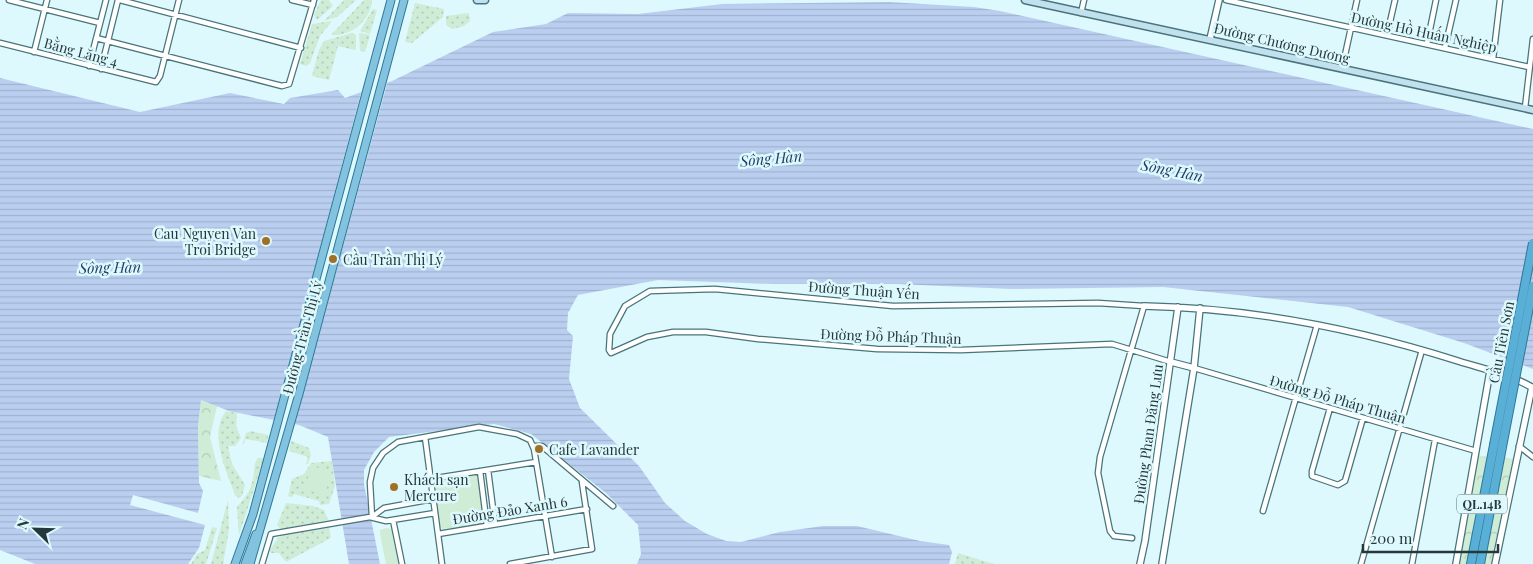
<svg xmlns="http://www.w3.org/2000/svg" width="1533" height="564" font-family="'Playfair Display',serif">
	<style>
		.grass { fill: url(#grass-dots) }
		.forest { fill: url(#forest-crowns) }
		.green { fill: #cfecd6 }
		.water { fill: url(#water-rules) }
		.pier { fill: #ddf9fd }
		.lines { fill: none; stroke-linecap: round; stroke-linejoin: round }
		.minor-casing { stroke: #48747a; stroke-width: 7 }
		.tertiary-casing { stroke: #48747a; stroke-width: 8 }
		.secondary-casing { stroke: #48747a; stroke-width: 9 }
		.primary-casing { stroke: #2d7899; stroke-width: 9 }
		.trunk-casing { stroke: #2d7899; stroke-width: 10 }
		.minor { stroke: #fff; stroke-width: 4.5 }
		.tertiary { stroke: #fff; stroke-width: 5.5 }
		.secondary { stroke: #c1e1ef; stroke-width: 6 }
		.primary { stroke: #83c3e0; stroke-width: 7 }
		.trunk { stroke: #5aafd6; stroke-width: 8 }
		.trunk-bridge-casing { stroke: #2d7899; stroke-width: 10; stroke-linecap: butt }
		.trunk-bridge { stroke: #5aafd6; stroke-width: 8 }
		.poi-dot { fill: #a17025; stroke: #ddf9fd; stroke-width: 2 }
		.labels { text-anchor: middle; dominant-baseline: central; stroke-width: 5; stroke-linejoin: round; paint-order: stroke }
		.shield { fill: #ddf9fd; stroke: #5c7275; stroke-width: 1 }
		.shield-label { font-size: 12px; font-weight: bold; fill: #25383b }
		.street-label { font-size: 14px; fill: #25383b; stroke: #ddf9fd }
		.poi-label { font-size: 14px; fill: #25383b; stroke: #ddf9fd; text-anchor: start }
		.water-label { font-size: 15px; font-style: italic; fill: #223d68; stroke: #ddf9fd }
	</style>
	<defs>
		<pattern id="grass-dots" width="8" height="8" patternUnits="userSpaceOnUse" patternTransform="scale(1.25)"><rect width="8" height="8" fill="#cfecd6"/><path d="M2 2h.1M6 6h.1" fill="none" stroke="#b2cbb9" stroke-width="1.8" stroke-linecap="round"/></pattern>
		<pattern id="forest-crowns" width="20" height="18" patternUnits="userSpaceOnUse" patternTransform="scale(1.25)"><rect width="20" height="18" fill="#cfecd6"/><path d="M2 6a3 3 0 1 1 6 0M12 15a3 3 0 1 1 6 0" fill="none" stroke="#b2cbb9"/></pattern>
		<pattern id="water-rules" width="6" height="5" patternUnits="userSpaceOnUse" patternTransform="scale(1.25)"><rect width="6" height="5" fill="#bacff0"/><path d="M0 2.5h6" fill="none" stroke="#a0b2cf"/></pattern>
	</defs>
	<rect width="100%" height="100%" fill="#ddf9fd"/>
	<path class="grass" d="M321,0h8l4,6 -16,14 -3,-5z
		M344,0h12l-19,17 -13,4z
		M364,0h8c-1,20 -21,37 -41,35z
		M415,3l29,6 -1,8 -31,26 -7,-1z
		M373,9l4,1 -7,24 -10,-3z
		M469,13l1,8 -6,5 -12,3 -6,-4v-9z
		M332,21l-12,15 -10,27 -4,3 -6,-2 12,-40z
		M352,33l4,2v13l-1,2 -17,-4 -9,34 -17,-4 7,-26 5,-9z
		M359,33l11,2 -5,17 -5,-1z
		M226,411l11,2 -1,13 5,12 -6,8h-7l4,18 13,21 -3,11 -3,2 -4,-3c-8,-23 -27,-61 -9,-84z
		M251,431l17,4 -1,8 -21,-4 -4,8 4,-14z
		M291,441l18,7 2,7 -3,9h-2l2,-7 -19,-6z
		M258,458h6l-25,77 -2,-28c8,-9 14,-16 16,-29 2,-7 0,-14 5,-20z
		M332,461l3,25 -6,18 -9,1 -1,-4 -25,-7 -2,3 -4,-1 4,-17 12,-5 7,-11z
		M228,500l1,30 -6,34h-12z
		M286,503l27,3 11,4 4,10 -47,9 -4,-4z
		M212,527l5,1 -11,36h-15l6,-10 8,-4z
		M329,528l2,9 -2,2 -43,23 -7,-9h-8l-1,-3 8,-12 5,-3z
		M958,553l36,11h-39z"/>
	<path class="forest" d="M201,400l16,6 -7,31 11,44 -22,-5 -1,-50z
		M1478,455l9,2 -20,107h-8z
		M1504,457l9,2 -22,105h-8z"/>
	<path class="green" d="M311,466l20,5 -6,24 -20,-6z
		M477,474l4,3 5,44 -4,3 -39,5 -4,-4 -5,-42 5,-3z
		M387,528l4,1 7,35h-12l-6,-30v-4z"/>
	<path class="water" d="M889,2l85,5 26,4 533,118v240l-69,-26 -116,-36 -185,-20 -152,2 -114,-5h-123l-116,-4 -80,15 -10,18 -1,17 6,6 -4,43 11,29 59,58 26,37 20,18 22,13 19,7 15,1 39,-10 43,-6h34l63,15 29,4 3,7 -3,12h-312l4,-10 -3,-29 -32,-32 -75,-59 -37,-10 -105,13 -15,15 -10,18v14l16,80h-31l-21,-127 -29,-12 -70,-14 -28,-11 -3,26 1,57 4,8 -5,22 -65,-18 -3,10 75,20 -6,23 -11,16h-153l-35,-14v-472l140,34 90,-19 54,11 6,-6 48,-8 7,8 47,-17 101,-49 53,-8 22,-11 70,1 84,-10z"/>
	<path class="pier" d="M388,80l-94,347 -20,-4 88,-334z"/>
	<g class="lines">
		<defs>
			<path id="minor" d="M9,0l91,23
				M120,0l181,48
				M292,0l21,5
				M1226,0l303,67
				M1081,13l3,-13
				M1387,35l8,-35
				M96,38l186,48 7,-2 25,-84
				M0,43l156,39 4,-6 19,-76
				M1427,44l9,-44
				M1445,48l11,-48
				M34,52l13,-52
				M1493,59l7,-59
				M89,66l17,-66
				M101,69l17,-69
				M1342,69l15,-69
				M1525,108l8,-69
				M1194,368l282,83
				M1330,408l-18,63v5l26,9 7,-4 18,-63
				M425,437l17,127
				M534,446h8l71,60
				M1519,446l14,11
				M488,470l7,54
				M480,471l7,55
				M430,479l106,-17
				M1263,511l54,-186
				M372,517l-2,-35 3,-14 10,-15 15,-11 81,-15 38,7 13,6 4,9 18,108
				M372,517l12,-9 49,-9
				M393,520l9,44
				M438,534l149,-25
				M1132,538l-18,-2 -4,-5 -12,-58 2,-16 44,-151 -46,-3 -205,3 -178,-17 -65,2 -25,15 -15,28 -1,16 2,3 36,-16 26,-5h33l52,7 119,10 84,1 151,-6 59,18
				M262,564l9,-30 99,-17 16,4 49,-8
				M510,564l82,-15 -10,-67
				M1361,564l61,-214
				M1412,564l23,-124"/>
			<path id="tertiary" d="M1210,39l9,-39
				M1144,306c106,2 213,23 314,55 25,8 52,13 75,27
				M1171,362l23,6
				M1140,564l5,-23 33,-234
				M1162,564l32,-196 6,-60
				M1456,564l34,-193
				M1495,564l37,-177"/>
			<path id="secondary" d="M477,0h8
				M1025,0l508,110"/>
			<path id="primary" d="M235,564l18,-50 138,-514
				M245,564l11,-30
				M250,564l49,-170 105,-394"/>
			<path id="trunk" d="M1471,564l23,-119
				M1480,564l22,-117"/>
		</defs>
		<use href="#minor" class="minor-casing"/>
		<use href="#tertiary" class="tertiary-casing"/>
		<use href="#secondary" class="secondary-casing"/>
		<use href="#primary" class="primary-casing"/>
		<use href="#trunk" class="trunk-casing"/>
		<use href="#minor" class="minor"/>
		<use href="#tertiary" class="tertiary"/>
		<use href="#secondary" class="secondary"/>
		<use href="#primary" class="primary"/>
		<use href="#trunk" class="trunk"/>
		<defs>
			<path id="trunk-bridge" d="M1494,445l39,-202
				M1502,447l31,-161"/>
		</defs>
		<use href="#trunk-bridge" class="trunk-bridge-casing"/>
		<use href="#trunk-bridge" class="trunk-bridge"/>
	</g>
	<g class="poi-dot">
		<circle cx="266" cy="241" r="5"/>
		<circle cx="333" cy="259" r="5"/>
		<circle cx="539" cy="449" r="5"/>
		<circle cx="394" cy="487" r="5"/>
	</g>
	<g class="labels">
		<rect class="shield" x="1457" y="494.5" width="50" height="19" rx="4"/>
		<g class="shield-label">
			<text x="1482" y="504">QL.14B</text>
		</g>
		<g class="street-label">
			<text transform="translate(1424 32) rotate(12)">Đường Hồ Huấn Nghiệp</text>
			<text transform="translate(1282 43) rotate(13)">Đường Chương Dương</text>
			<text transform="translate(81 52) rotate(15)">Bằng Lăng 4</text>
			<text transform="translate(864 290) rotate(4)">Đường Thuận Yến</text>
			<text transform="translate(891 336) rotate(2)">Đường Đỗ Pháp Thuận</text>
			<text transform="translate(302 337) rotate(-75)">Đường Trần Thị Lý</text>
			<text transform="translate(1501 342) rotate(-79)">Cầu Tiên Sơn</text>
			<text transform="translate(1338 399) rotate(16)">Đường Đỗ Pháp Thuận</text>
			<text transform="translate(1148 434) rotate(-82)">Đường Phan Đăng Lưu</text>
			<text transform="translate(510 510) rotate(-9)">Đường Đảo Xanh 6</text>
		</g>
		<g class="poi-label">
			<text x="256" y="233" text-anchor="end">Cau Nguyen Van<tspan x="256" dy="16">Troi Bridge</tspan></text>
			<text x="343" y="259">Cầu Trần Thị Lý</text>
			<text x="549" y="449">Cafe Lavander</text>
			<text x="404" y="479">Khách sạn<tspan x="404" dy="16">Mercure</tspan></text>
		</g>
		<g class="water-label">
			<text transform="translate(771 158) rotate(-5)">Sông Hàn</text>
			<text transform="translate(1172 170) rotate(11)">Sông Hàn</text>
			<text transform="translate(110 267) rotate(-1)">Sông Hàn</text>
		</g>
	</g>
	<g transform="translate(35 529) rotate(293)" stroke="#ddf9fd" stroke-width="4" paint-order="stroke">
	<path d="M0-4L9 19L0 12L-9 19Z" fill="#25383b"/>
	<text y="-8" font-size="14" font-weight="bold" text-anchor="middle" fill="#25383b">N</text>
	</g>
	<path d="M1363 544v8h135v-8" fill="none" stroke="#25383b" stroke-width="2.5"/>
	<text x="1370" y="544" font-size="15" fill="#25383b" stroke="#ddf9fd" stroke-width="4" paint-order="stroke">200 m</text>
</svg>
